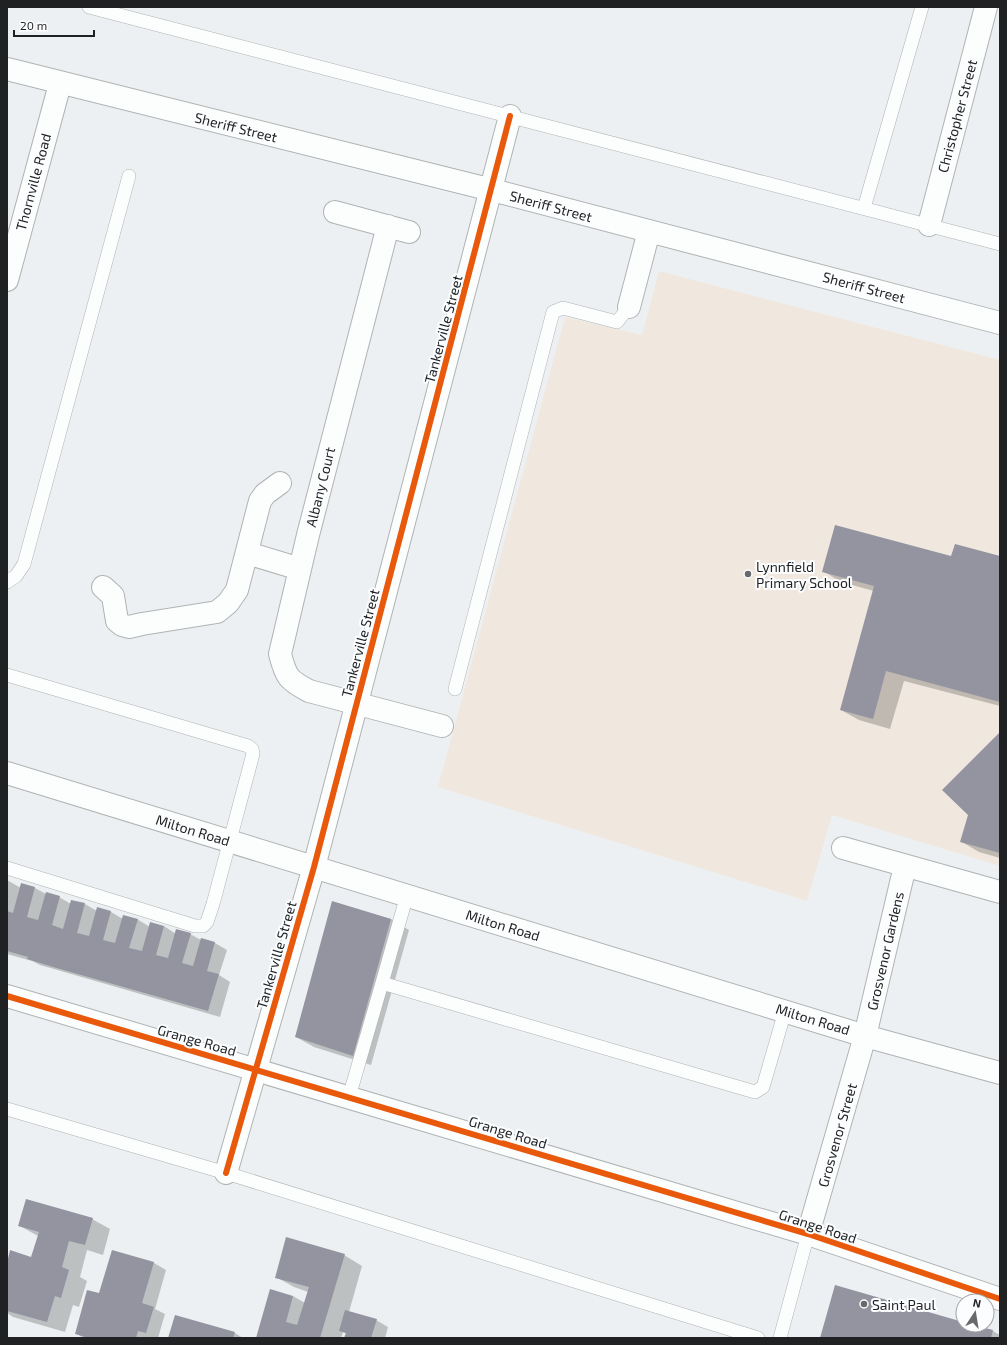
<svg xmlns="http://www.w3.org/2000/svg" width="1007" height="1345" font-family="'Exo 2',sans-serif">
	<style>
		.education { fill: #f0e8df }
		.shadow { fill: #0003 }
		.building { fill: #9394a0 }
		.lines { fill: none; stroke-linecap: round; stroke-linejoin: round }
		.lane-casing { stroke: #b0b3b4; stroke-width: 14 }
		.street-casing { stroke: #b0b3b4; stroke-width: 24 }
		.secondary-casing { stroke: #b0b3b4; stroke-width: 24 }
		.lane { stroke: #fcfdfd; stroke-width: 13 }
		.street { stroke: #fcfdfd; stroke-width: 22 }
		.secondary { stroke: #fcfdfd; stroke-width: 22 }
		.cycleway-casing { stroke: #fbfdff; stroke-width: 8 }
		.cycleway { stroke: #e8590c; stroke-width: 6 }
		.poi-dot { fill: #67696b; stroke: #fbfdff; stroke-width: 1.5 }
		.labels { text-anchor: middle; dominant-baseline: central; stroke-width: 4; stroke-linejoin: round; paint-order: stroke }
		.street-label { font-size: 14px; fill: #1f2122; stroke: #fbfdff }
		.poi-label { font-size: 14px; fill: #1f2122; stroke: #fbfdff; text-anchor: start }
	</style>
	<rect width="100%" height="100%" fill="#edf0f2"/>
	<path class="education" d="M659,271l341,89v506l-168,-51 -25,86 -369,-114 127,-470 77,18z"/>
	<path class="shadow" d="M952,557h48v149l-96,-25 -14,48 -31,-9 -18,-10 33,-119 -33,-9 -18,-11z
		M1000,733v125l-21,-6 -17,-10z
		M7,880l14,8 1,-4 13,4 11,6 13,3 12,7 1,-3 13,3 12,7 14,1 12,7h14l13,8 14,-1 12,8h14l11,6 14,3 12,7 -8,25 11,7 -10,35 -180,-52 -8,-4 -25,-7z
		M333,902l58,17 18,11 -38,135 -57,-18 -18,-10z
		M92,1219l18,10 -7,26 -16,-5 -7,27 7,4 -8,26 -6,-2 -8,27 -52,-15 -6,-4v-47l25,-8 6,-22 -18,-10z
		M112,1251l42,12 12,7 -11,39 10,5 -7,24h-74l-7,-4 23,-39z
		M344,1255l18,11 -13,46 27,8 12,7 -3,11h-40l2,-4 -4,-2 -2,6h-84l36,-42 12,7 3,-11 -14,-5 -18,-10z
		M963,1323v2h7l23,6 7,4v3h-179z
		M235,1333l8,5h-74z"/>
	<path class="building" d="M835,525l116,31 4,-12 45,12v146l-114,-31 -13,48 -33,-9 34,-124 -52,-14z
		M1000,732v121l-40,-11 8,-27 -26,-25z
		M21,883l14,4 -8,30 11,3 8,-28 14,4 -8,29 11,4 8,-29 14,3 -8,30 12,3 8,-29 14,4 -8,29 12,3 8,-28 15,4 -9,29 13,3 8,-29 14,4 -8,29 12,3 8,-29 15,4 -9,30 11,3 8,-28 14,4 -8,29 12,3 -11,37 -155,-44 -26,-8 1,-2 -21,-6v-40l6,2z
		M332,901l59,18 -38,137 -58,-19z
		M26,1199l67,19 -8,27 -16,-4 -7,26 7,3 -8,28 -6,-2 -8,26 -40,-11v-48l3,-13 21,7 8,-25 -21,-6z
		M286,1237l59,17 -25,84h-64l14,-49 23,7 -7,26 11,3 12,-38 -34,-9z
		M112,1250l42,12 -12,41 12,4 -8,26 -8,-2 -2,7h-47l-14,-4 12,-44 12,3z
		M835,1285l128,37v3h11l19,5 -2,8h-171z
		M345,1310l32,9 -6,19h-27l2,-5 -7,-2z
		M175,1315l60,17 -2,6h-65z"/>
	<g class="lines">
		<defs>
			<path id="lane" d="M89,7l911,237
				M864,208l58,-201
				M7,582l9,-6 8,-12 105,-388
				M7,675l241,71 4,3 1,5 -40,150 -6,18 -4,4h-8l-188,-58
				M455,689l98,-377 10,-4 54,14 12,-15
				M407,895l-25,88 373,109 8,-5 5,-17 17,-59
				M349,1097l33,-114
				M7,1109l219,64 532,165
				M780,1338l28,-104"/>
			<path id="street" d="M7,69l485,121 508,133
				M335,212l74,20
				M929,225l57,-218
				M388,226l-80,309 -28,119c6,23 8,26 29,37l133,35
				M7,280l53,-196
				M629,307l20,-76
				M247,553l53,16
				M103,587l10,9 4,25 5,4 7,2 13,-3 75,-12 11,-9 9,-13 23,-89 5,-7 15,-11
				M7,773l858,263 135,37
				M843,848l157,44
				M226,1173l88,-306 196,-751
				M808,1234l57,-198 40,-170"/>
			<path id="secondary" d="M7,996l801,238 192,65"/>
		</defs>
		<use href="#lane" class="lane-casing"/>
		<use href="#street" class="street-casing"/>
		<use href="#secondary" class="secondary-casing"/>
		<use href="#lane" class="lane"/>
		<use href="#street" class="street"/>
		<use href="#secondary" class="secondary"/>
		<defs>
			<path id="cycleway" d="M7,996l801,238 192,65
				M226,1173l88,-306 196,-751"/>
		</defs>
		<use href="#cycleway" class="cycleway-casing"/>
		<use href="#cycleway" class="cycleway"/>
	</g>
	<g class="poi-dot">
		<circle cx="748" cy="574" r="4"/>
		<circle cx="864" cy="1304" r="4"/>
	</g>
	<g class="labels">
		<g class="street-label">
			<text transform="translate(957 116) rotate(-75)">Christopher Street</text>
			<text transform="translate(236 127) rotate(14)">Sheriff Street</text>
			<text transform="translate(33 182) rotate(-75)">Thornville Road</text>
			<text transform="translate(551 206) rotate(15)">Sheriff Street</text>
			<text transform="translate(864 287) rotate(15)">Sheriff Street</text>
			<text transform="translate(443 329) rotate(-75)">Tankerville Street</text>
			<text transform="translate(320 487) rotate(-76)">Albany Court</text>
			<text transform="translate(360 643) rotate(-75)">Tankerville Street</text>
			<text transform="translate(193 830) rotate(17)">Milton Road</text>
			<text transform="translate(503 925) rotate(17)">Milton Road</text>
			<text transform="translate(885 951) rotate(-77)">Grosvenor Gardens</text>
			<text transform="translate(276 955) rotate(-74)">Tankerville Street</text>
			<text transform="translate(813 1019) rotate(17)">Milton Road</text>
			<text transform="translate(197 1040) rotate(16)">Grange Road</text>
			<text transform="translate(508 1132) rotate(17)">Grange Road</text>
			<text transform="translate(837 1135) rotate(-74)">Grosvenor Street</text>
			<text transform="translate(818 1226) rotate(18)">Grange Road</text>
		</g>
		<g class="poi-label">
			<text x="756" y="566">Lynnfield<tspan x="756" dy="16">Primary School</tspan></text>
			<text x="872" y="1304">Saint Paul</text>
		</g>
	</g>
	<rect width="1007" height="1345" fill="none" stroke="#1f2122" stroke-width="16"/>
	<g transform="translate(975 1313) rotate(12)"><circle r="19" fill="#fbfdff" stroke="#a3a5a7"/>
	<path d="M0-3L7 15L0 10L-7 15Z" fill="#67696b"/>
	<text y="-6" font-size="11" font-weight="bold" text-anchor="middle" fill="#1f2122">N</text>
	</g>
	<path d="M14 30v6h80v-6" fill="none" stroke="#1f2122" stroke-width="2"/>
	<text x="20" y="30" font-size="12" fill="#1f2122" stroke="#fbfdff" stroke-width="3" paint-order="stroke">20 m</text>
</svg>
